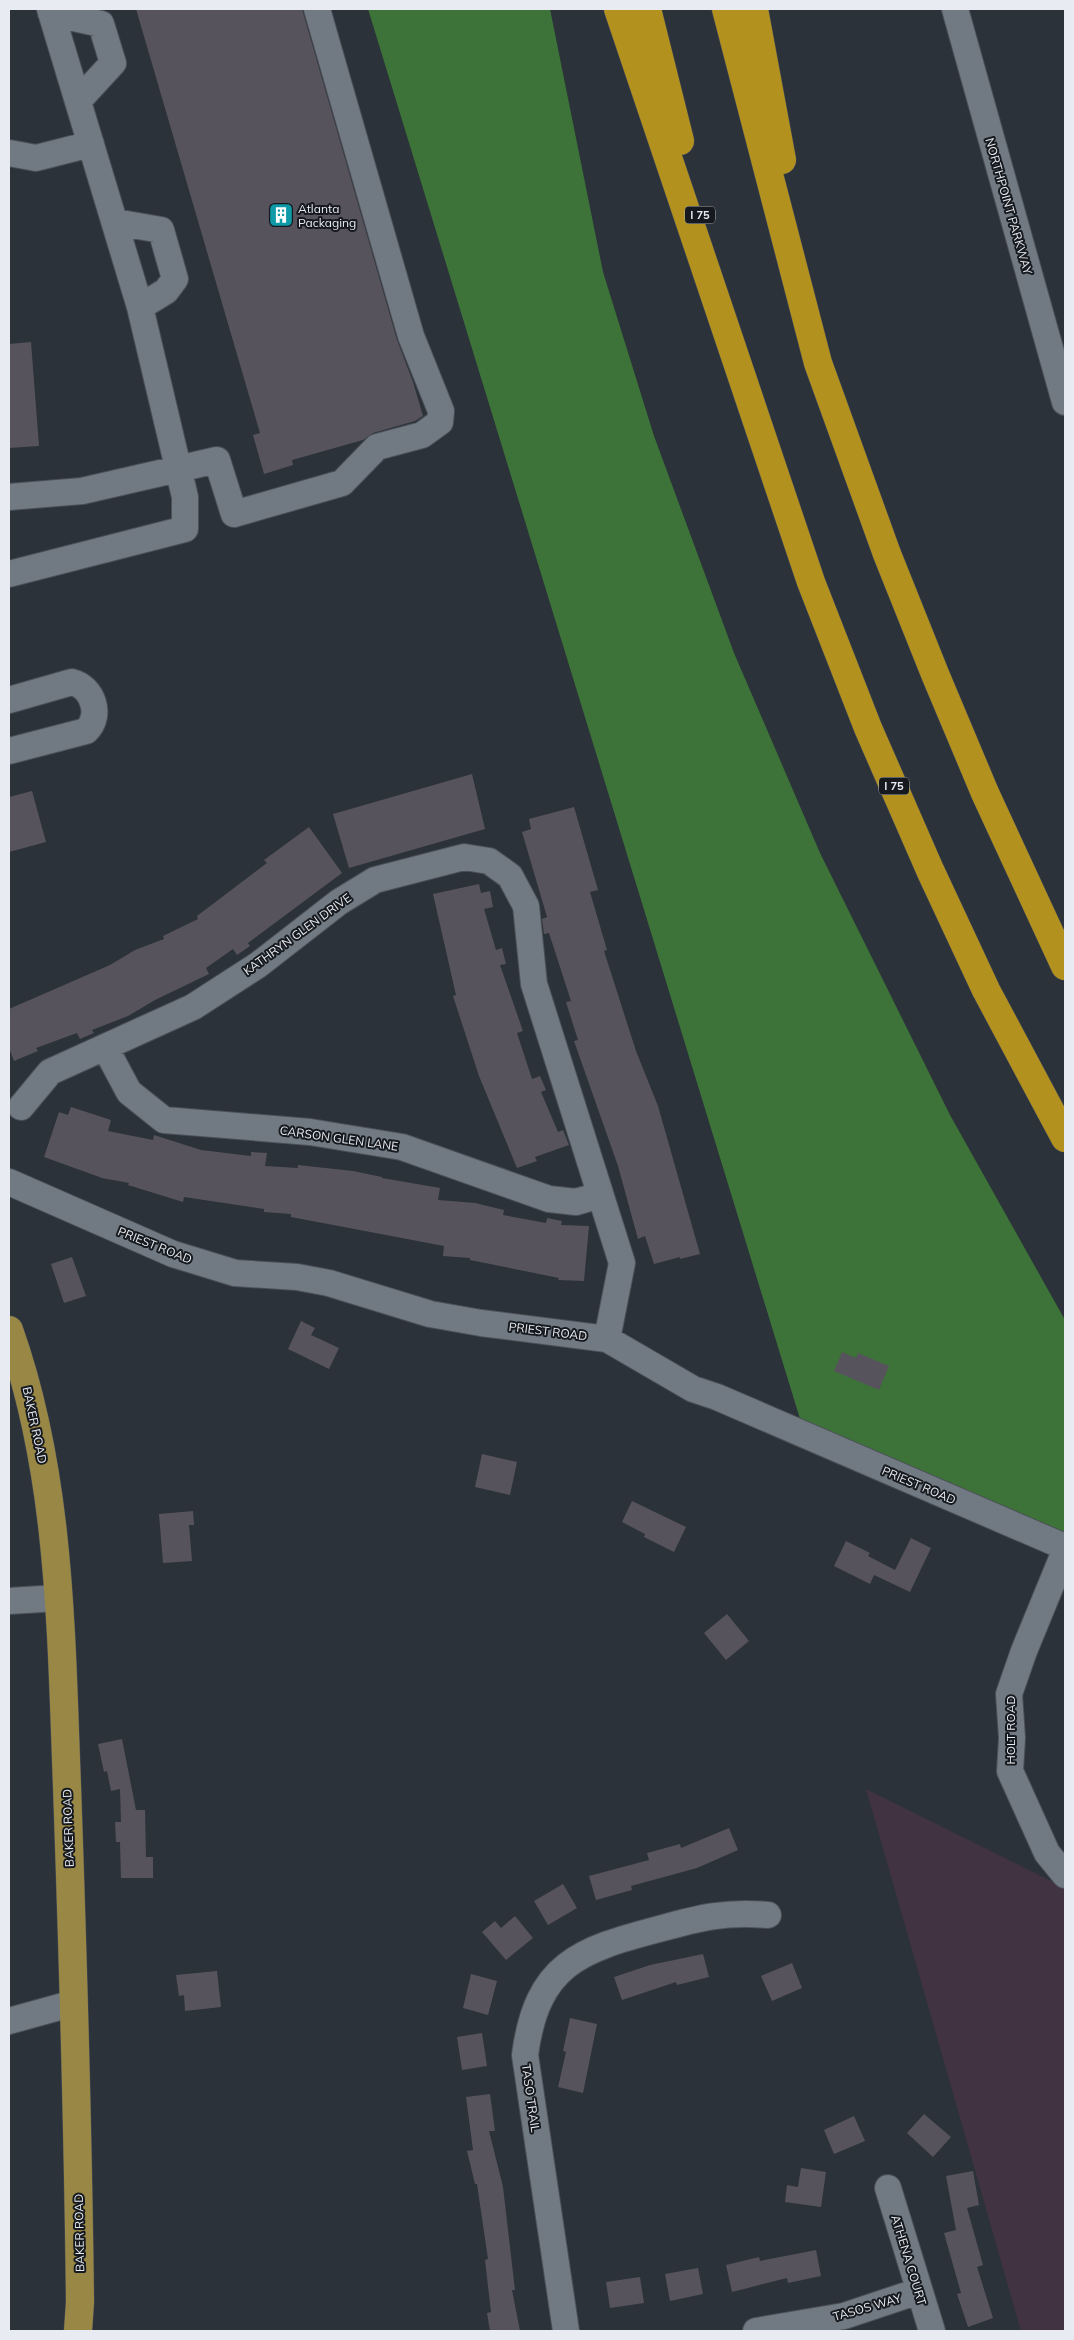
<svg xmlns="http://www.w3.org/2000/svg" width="1074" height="2340" font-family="Mulish,sans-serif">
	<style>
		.industrial { fill: #413341 }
		.forest { fill: #3d7339 }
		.building { fill: #57535d }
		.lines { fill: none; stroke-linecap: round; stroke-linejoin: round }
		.minor-casing { stroke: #4b5057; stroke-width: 28 }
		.major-casing { stroke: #4b5057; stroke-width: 29 }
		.highway-casing { stroke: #4b5057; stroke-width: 29 }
		.minor { stroke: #717982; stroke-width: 26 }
		.major { stroke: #998746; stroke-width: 28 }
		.highway { stroke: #b3911e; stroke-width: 28 }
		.labels { text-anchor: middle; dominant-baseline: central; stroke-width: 4; stroke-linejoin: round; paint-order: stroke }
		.shield { fill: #16191d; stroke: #a9adb2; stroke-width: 1 }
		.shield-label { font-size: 11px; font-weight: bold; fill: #e8ecf2 }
		.street-label { font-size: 12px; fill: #e8ecf2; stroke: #16191d }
		.poi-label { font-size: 12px; fill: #e8ecf2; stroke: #16191d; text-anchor: start }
	</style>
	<rect width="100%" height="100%" fill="#2b3239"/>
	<path class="industrial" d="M866,1789l199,99v443h-44z"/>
	<path class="forest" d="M368,9h182l53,263 51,164 80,217 86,200 130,262 115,205v219l-257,-94z"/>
	<path class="building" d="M136,9h166l95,331 16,42 10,34 -8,5 -42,12 -10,7 -71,20 1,5 -29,9 -11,-39 7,-2z
		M31,342l8,104 -30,2v-104z
		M472,774l13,55 -136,39 -16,-54z
		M32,791l14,51 -37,10v-55z
		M574,807l24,83 -8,2 17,58 -3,1 32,100 22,55 42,148 -20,5v-2l-26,7 -9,-28 -7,3 -20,-73 -44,-125 4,-1 -12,-38 5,-1 -22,-68 -5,1 -2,-15 5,-2 -25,-85 9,-3 -2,-10z
		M309,827l33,46 -94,70 2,3 -13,9 -4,-6 -27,19 3,6 -54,26 -27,16 -36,14 2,3 -14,6 -3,-6 -41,15 2,3 -24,10 -5,-13v-39l101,-44 25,-15 29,-11 -1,-3 35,-17 -1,-3 70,-53 -3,-3z
		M479,884l2,9 9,-2 3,16 -9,2 12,41 6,-2 4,16 -6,1 23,66 -6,2 15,46 8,-3 6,14 -5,2 17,40 5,-2 6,15 -34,12 2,4 -20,7 -38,-92 -26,-80 3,-1 -23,-101z
		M71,1107l40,13 -3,11 45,9 1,-5 47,15 50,6v-4l16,1 -2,13 33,2v-3l55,6 29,6v1l58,10 -2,12 37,3 29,7 -1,5 43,8 1,-5 15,3 -1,4 28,1 -5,55 -26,-1 1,-2 -89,-18v-2l-27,-2 1,-10 -153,-29v-3l-27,-2v-3l-80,-12 -1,5 -55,-17 1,-2 -27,-5 -58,-21 15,-45 9,3z
		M72,1257l14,39 -22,7 -13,-39z
		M301,1321l14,7 -4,7 28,13 -10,21 -41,-20z
		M842,1352l14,6 2,-5 31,13 -10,24 -45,-19z
		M482,1454l35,8 -7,33 -35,-8z
		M632,1501l54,26 -12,25 -30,-15 1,-3 -23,-12z
		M193,1511l1,14h-5l3,36 -29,2 -4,-49z
		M911,1538l20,10 -21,44 -36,-17 -4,9 -36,-18 12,-25 24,12 -2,3 27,14z
		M727,1614l22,27 -23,19 -22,-27z
		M122,1739l14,71h9l1,47h7v21h-32l-1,-36h-4l-1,-20h6l-1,-33 -9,2 -4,-20 -3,1 -6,-28z
		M729,1828l9,22 -41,18 -66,18 1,4 -36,10 -7,-24 60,-16 -2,-7 33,-9 1,4z
		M563,1884l14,24 -29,17 -14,-24z
		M515,1916l18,22 -27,22 -24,-28 13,-11 6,7z
		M703,1954l6,23 -32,8 -1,-3 -54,18 -8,-23 36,-12z
		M792,1963l10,25 -30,13 -11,-25z
		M217,1971l4,36 -36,4 -1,-16 -5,1 -3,-21z
		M471,1974l26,7 -9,34 -25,-7z
		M570,2018l27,6 -14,69 -25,-6 8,-35 -3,-1z
		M482,2033l5,33 -25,4 -5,-33z
		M490,2094l5,37h-6l14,56 12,103h-3l8,41h-30l-3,-18 4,-1 -6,-52 3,-1 -11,-75h-2l-8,-33 6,-1 -7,-53z
		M924,2114l27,23 -18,20 -26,-24z
		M854,2116l11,25 -31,13 -10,-24z
		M801,2168l25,4 -5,35 -36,-5 2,-17 11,2z
		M973,2171l6,34 -12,3 16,57 -6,2 16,51 -25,9 -11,-33 4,-1 -17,-60 12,-3 -10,-54z
		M816,2250l5,26 -33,7 -1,-5 -55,14 -6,-27 33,-8 1,4z
		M698,2268l5,26 -33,7 -5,-27z
		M640,2277l4,26 -34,5 -4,-26z"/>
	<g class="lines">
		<defs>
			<path id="minor" d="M955,9l110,393
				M51,13l50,11 12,39 -35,38
				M9,153l27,5 55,-14
				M115,222l46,8 14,49 -9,12 -26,16
				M9,497l73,-6 135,-31 17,54 108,-31 35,-36 45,-12 18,-13 1,-11 -30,-75 -94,-327
				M9,574l176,-45v-32l-45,-190 -90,-298
				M9,700l63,-18c20,5 31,33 14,49l-77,20
				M105,1047l24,45 35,28 146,12 92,15 147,52 27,3 24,-7
				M21,1107l29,-35 143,-65 65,-42 81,-63 36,-22 89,-23 25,4 21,15 16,30 8,78 88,279 -15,76
				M9,1182l164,72 62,19 62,4 32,6 101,31 51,9 126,16 86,50 24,8 348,150
				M1065,1551l-41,100 -15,43 3,44 -2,33 37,82 18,22
				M9,1601l49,-3
				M9,2021l65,-18
				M888,2188l44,143
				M566,2331l-41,-276c12,-91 54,-105 134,-126 40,-11 66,-18 109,-14
				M756,2331l88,-15 75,-25"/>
			<path id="major" d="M9,1330c52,146 52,303 58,456 6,172 11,344 13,516l-2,29"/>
			<path id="highway" d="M618,9l193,573 57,146 62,142 56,120 79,148
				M647,9l33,132
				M726,9l92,354 69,191 48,120 50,119 80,173
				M754,9l28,151"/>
		</defs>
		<use href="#minor" class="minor-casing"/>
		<use href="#major" class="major-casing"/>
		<use href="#highway" class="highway-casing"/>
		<use href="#minor" class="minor"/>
		<use href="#major" class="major"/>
		<use href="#highway" class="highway"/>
	</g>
	<defs>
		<symbol id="building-square" viewBox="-11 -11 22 22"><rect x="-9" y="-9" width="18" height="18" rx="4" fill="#0f9aa8" stroke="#16191d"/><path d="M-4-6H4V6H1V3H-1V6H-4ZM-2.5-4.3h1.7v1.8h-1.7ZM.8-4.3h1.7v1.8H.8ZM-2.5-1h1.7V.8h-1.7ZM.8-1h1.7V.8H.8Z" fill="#fff"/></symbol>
	</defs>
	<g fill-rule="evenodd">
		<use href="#building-square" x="267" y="201" width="28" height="28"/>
	</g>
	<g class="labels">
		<g class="shield">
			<rect x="685" y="206.5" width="30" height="17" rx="4"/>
			<rect x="879" y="777.5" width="30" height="17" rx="4"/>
		</g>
		<g class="shield-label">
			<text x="700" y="215">I 75</text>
			<text x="894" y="786">I 75</text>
		</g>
		<g class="street-label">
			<text transform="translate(1009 206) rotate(74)">NORTHPOINT PARKWAY</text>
			<text transform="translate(297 934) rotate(-36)">KATHRYN GLEN DRIVE</text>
			<text transform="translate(339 1138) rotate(8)">CARSON GLEN LANE</text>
			<text transform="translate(155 1245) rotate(22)">PRIEST ROAD</text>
			<text transform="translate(548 1331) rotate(7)">PRIEST ROAD</text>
			<text transform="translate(35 1425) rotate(78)">BAKER ROAD</text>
			<text transform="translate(919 1485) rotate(23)">PRIEST ROAD</text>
			<text transform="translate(1010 1730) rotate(-90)">HOLT ROAD</text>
			<text transform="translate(68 1828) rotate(-92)">BAKER ROAD</text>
			<text transform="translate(531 2098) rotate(82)">TASO TRAIL</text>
			<text transform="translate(79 2233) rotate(-91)">BAKER ROAD</text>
			<text transform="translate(909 2260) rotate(73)">ATHENA COURT</text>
			<text transform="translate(867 2307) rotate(-16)">TASOS WAY</text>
		</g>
		<g class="poi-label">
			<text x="298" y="208">Atlanta<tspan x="298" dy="14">Packaging</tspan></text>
		</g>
	</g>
	<rect width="1074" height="2340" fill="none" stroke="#e8ecf2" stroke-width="20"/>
</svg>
